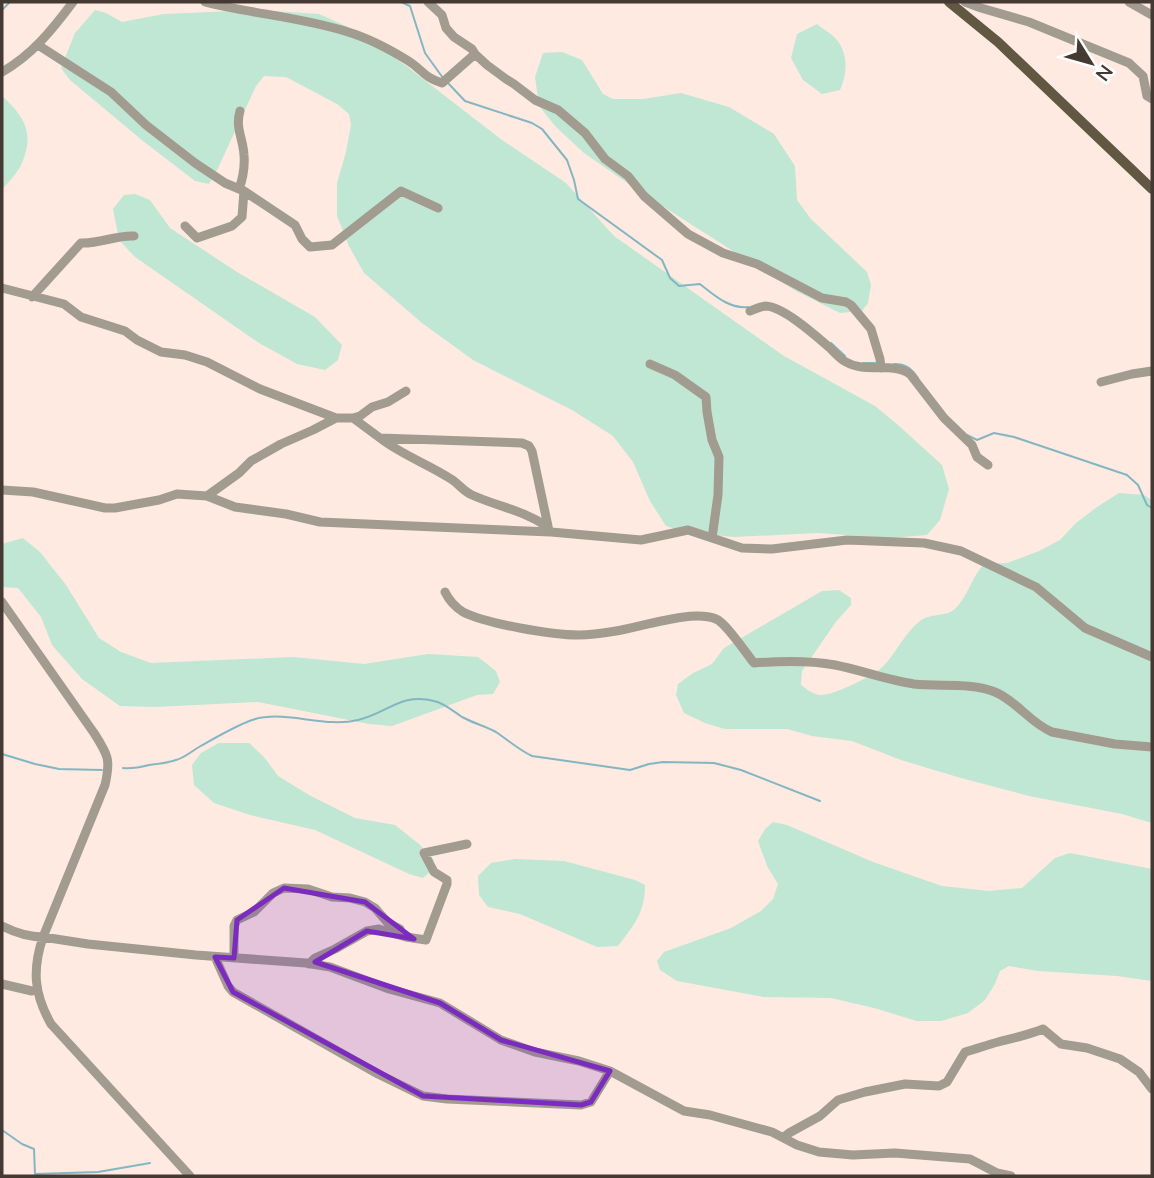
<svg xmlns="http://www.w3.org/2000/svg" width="1154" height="1178" font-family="Mulish,sans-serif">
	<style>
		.green { fill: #bfe7d3 }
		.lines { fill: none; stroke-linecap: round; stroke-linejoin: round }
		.stream { stroke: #84b6c2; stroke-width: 2 }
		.minor { stroke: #a29b8f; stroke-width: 9 }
		.major { stroke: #625742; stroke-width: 10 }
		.marked { fill: #7b2cbf; fill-opacity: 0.2; stroke: #7b2cbf; stroke-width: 5; stroke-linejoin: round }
	</style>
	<rect width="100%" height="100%" fill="#feeae1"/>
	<path class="green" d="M95,10l11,3 16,9 42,-8 94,-4 61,4 40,18 46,33 97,75 64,43 48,53 170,120 91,50 23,19 44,40 7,24 -9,31 -13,15 -36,3 -73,-5 -84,4 -50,-5 -18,-6 -16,-25 -17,-39 -20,-26 -41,-26 -99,-50 -51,-37 -58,-50 -15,-27 -12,-30v-33l9,-31 5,-27 -2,-11 -12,-10 -51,-27 -22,-1 -8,10 -38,82 -9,16 -14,-3 -52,-40 -73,-61 -9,-12 14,-35z
		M817,24c6,5 15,10 19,15 13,14 11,36 4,51l-18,4 -19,-14 -12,-22 6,-24z
		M562,52l20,8 21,34 10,5h30l38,-6 48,14 45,27 21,32 2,34 14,19 56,53 4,13 -3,18 -6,8 -22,2 -46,-23 -155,-99 -55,-38 -28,-26 -17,-21 -4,-29 8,-24z
		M2,96c22,20 33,37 20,67 -4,10 -14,19 -20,27z
		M135,194l15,6 20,28 67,44 78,45 27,28 -4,15 -13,10 -28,-6 -38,-21 -124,-86 -16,-17 -6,-31 11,-14z
		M1119,493l25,2 8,5v323l-30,-9 -93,-18 -68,-18 -60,-18 -49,-19 -40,-5 -25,-7h-62l-20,-6 -21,-10 -8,-18 2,-11 15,-11 19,-9 12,-16 98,-57 17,-1 12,8v7l-16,18 -33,48 -1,14c5,4 12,9 19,10 12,1 48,-17 59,-25 14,-11 25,-37 41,-49 10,-8 26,-4 35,-12 13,-13 16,-31 29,-45l23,-1 32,-12 21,-11 16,-17 21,-16z
		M23,538l17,14 26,33 33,53 22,14 30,11 142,-6 71,7 64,-10 50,3 18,14 4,11 -7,12 -16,1 -85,31 -23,-2 -111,-22 -103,5 -35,-1 -38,-27 -30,-34 -11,-28 -23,-29 -16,-1v-43z
		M219,743h30l15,14 14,19 31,19 46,23 40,7 24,19 15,16 -3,11 -8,7 -14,-4 -94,-44 -65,-15 -36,-12 -20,-18 -2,-20 9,-12z
		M773,822l14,3 86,37 69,24 47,5 33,-3 33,-30 15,-5 82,16v112l-35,-5 -79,-5 -29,-5 -9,5 -5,13 -10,16 -17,13 -27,8h-24l-43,-13 -43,-10 -67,-1 -87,-16 -17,-11 -3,-9 7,-9 67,-24 30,-17 12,-12 5,-15 -11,-18 -9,-25 7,-12z
		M515,859l49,2 71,19 10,5c0,28 -11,40 -27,61l-21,1 -77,-33 -32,-7 -9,-12 -1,-19 13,-13z"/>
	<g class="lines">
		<path class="stream" d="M401,2l9,4 15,47 18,25
			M2,10l8,-8
			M447,82l18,19 67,22 10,6 25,31 7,20 4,19 84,61 8,18 9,8 21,-2c14,11 29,25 48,23
			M831,343l14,13
			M863,363h12
			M894,364c12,0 17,4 24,14
			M967,435l10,5 17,-7 20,4 113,38 11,10 9,20 5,3
			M2,754l33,10 24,5 43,1
			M123,768c9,1 18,-1 26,-3 9,-1 18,-2 27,-5 8,-2 16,-9 23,-13 16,-9 31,-18 48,-25 33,-15 75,7 111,-2 28,-6 44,-28 76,-19 10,2 19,10 28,16 11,6 23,9 34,15 12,8 23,18 36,24l98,14 19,-6 14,-2 51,1 27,7 79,31
			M2,1130l20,14 12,5 1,25 63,-2 52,-9"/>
		<path class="minor" d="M205,2c47,12 96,15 143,30 20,6 41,17 59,28 15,9 16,17 35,23l33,-29
			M428,2l14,13 4,13 8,9 18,12 3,5 12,11 19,14 8,5 21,16 23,10 27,23 20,26 23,17 16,20 44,38 35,19 34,11 65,34 24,4 5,3 20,24 9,30 1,9
			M965,2l16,6 48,14 100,41 14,13 4,20 5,3
			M1129,2l23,13
			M38,45l73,47 35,33 49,38 30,20 19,8 51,34 7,14 8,8 22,-2 69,-54 37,17
			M2,72c30,-17 50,-42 71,-70
			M239,189c4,-11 6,-22 5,-34 -1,-17 -9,-27 -4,-44
			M185,226l12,12 35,-12 10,-9 2,-26
			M2,288l62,16 17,13 44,14 12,9 24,12 24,3 22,7 53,27 76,29h17l7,-2 12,-9 16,-5 18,-11
			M32,297l49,-54c18,1 35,-8 53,-7
			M750,311c5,-2 11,-5 16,-5 18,1 50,30 64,42 5,5 10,11 16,14 20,12 44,-1 64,12l34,44 28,27 5,12 11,8
			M650,364l25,11 31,22 1,15 5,28 7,17 -1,38 -6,43
			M1101,382l31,-8 20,-3
			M353,418l27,20
			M2,490l31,2 72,16h10l44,-8 18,-6 30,2 28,11 51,7 34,8 231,10 90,8 47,-10 54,18 30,1 75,-9 77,3 37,8 75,36 49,41 67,29
			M207,496l32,-23 12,-12 30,-17 32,-14 23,-12
			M548,527c-25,-17 -49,-20 -76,-32 -9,-4 -13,-11 -21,-16 -23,-15 -49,-24 -71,-41l142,5 7,3 3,5 17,80
			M445,592c4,8 10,15 18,20 24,12 89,23 116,23 12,0 25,-2 37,-4 26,-4 76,-22 100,-12 10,4 30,34 38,44 27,-2 54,-3 81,2 26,5 52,15 79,19 26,3 56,-2 81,8 22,9 35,31 57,40l63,12 37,3
			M2,602l92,131c14,22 17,26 11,52l-62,152c-11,33 -9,57 8,87l139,152
			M2,926c12,6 27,11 41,11l45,7 108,11 110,8 24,4 59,22 51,14 61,37 34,12 44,9 31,10 74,40 26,4 62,17 25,13 22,7 34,3 42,-2 75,6 27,14 14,3
			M215,957l13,29 5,6 145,82 45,22 24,3 134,6 10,-3 19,-31
			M234,958v-32l3,-6 17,-8 19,-19 11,-5 24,1 24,8 18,1 15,4 10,6 13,15 12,6
			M309,964l6,-6 20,-9 32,-18 12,-2 27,8 20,3 21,-56v-4l-13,-8 -10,-19 43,-9
			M2,984l30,7
			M784,1137l5,-4 31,-17 18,-16 27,-8 40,-8 34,2 8,-4 18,-30c11,-3 22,-7 33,-10 16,-4 30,-7 45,-13l18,15 26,4 33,11 19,13 13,17"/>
		<path class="major" d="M949,2l49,40 154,147"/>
	</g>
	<path class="marked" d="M284,888l81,14 49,37 -47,-8 -52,31 125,41 61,37 109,31 -19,31 -10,3 -158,-9 -190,-104 -18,-35 19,1 3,-38z"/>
	<rect width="1154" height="1178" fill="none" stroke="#453933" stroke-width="7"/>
	<g transform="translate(1091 63) rotate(127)" stroke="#ffffff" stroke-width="5" paint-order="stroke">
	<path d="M0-5L12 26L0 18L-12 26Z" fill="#453933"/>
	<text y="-10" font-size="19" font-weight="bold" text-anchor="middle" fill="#453933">N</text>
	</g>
</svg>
